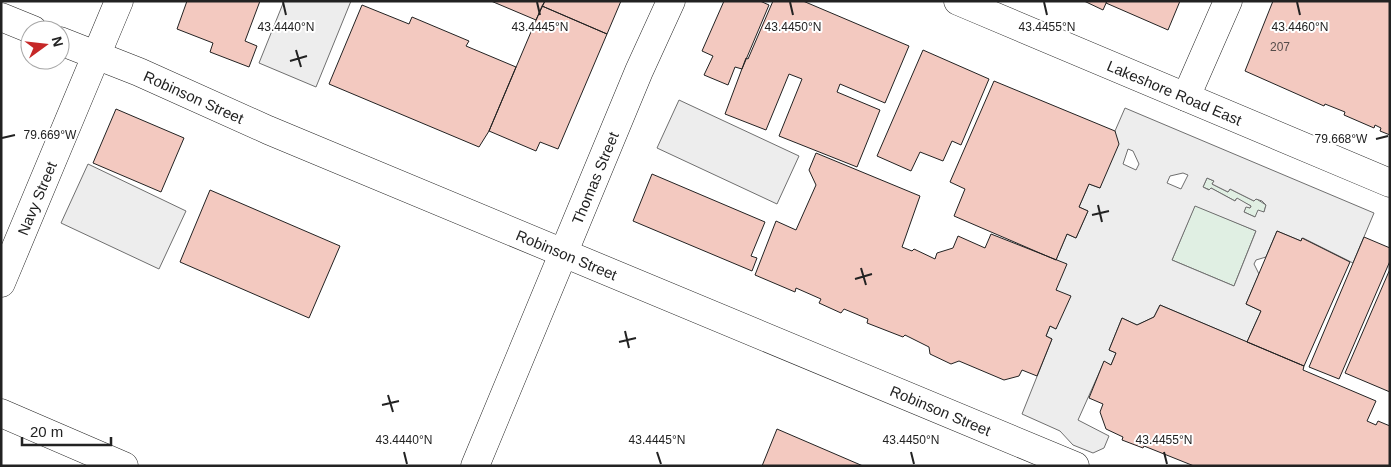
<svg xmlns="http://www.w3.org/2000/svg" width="1391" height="467" font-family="Helvetica,sans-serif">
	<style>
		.green { fill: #e0efe3; stroke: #6f6f6f }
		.parking { fill: #ededed; stroke: #6f6f6f; fill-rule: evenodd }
		.building { fill: #f3c9c0; stroke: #222 }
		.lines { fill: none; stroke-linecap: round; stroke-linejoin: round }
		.minor-casing { stroke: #222; stroke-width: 29 }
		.major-casing { stroke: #222; stroke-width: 29 }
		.minor { stroke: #fff; stroke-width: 28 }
		.major { stroke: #fff; stroke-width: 28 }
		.ticks { fill: none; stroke: #222; stroke-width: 2 }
		.labels { text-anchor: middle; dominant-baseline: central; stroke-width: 4; stroke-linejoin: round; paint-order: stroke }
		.number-label { font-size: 12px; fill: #564c4a }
		.street-label { font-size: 15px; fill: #222; stroke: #fff }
		.ticks-label { font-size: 12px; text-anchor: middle; fill: #222; stroke: #fff; stroke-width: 4; stroke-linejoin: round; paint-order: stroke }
	</style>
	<rect width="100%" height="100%" fill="#fff"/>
	<path class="green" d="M1207,178l7,3 -2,3 16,8 2,-3 24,12 1,-3 11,7 -2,7 -9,5 -11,-5 2,-6 4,2 1,-2 -15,-7 -1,2 -24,-13 -1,2 -7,-3z
		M1195,205l61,26 -22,55 -62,-26z"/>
	<path class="parking" d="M284,1h67l-35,86 -57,-24z
		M679,100l120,56 -22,48 -120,-56z
		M1125,108l249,105 -21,50 -50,-25 -2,3 -24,-10 -11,26 -10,3 -2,4 5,10 -13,30 15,7 -14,31 -87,-37 -6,12 -17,8 -15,-7 -13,32 7,3 -5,12 -7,-3 -26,58 31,16 -5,12 -11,5 -20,-8 -13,-14 -38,-17 30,-75 -6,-3 4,-10 6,3v-69l11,-26 9,4 12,-27 -9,-4 10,-23 11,4 15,-57zM1128,149l5,2 6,13 -3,6 -13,-6zM1183,173l5,2 -7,14 -14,-6 3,-7zM1207,178l7,3 -2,3 16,8 2,-3 24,12 2,-2 6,2 4,4 -2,7 -6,-2 -3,7 -11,-5 2,-5 4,1 1,-2 -14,-8 -2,3 -24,-13 -2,2 -6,-3zM1195,206l61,25 -22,55 -62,-26z
		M88,164l98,47 -27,58 -98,-46z"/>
	<path class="building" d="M187,1h73l-15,40 12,5 -8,21 -39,-15 3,-9 -36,-14z
		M491,1h54l-9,19z
		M545,1h76l-14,33 -65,-28z
		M724,1h36l9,4 -27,64 -7,-2 -7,18 -24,-10 9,-19 -11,-5z
		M773,1h30l106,45 -24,57 -45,-19 -3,8 43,18 -23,57 -78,-31 23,-57 -13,-5 -23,56 -41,-16 21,-56 2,1z
		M1084,1h23l-4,9z
		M1107,1h73l-12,29 -62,-27z
		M1273,1h117v134l-10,-4 1,-3 -6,-3 -1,3 -30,-13 1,-3 -20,-8 -1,2 -79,-35z
		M362,5l47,19 3,-7 57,24 -3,5 50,21 -27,64 -10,16 -150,-63z
		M542,6l65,28 -49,115 -18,-7 -4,9 -47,-20z
		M923,50l66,29 -28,66 -9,-4 -9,20 -23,-9 -9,19 -34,-15z
		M994,81l121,50 4,13 -19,44 -11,-4 -10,23 9,4 -12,27 -9,-4 -11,26 -102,-44 11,-27 -15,-7z
		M116,109l68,29 -23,54 -68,-29z
		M816,153l104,43 -18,51 10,4 2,-2 21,10 2,-6 16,-5 5,-12 27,12 6,-14 76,30 -11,26 15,6 -15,33 -6,-3 -4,10 6,3 -15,37 -15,-6 -3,6 -15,4 -45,-19 -8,3 -21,-10 -1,-7 -24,-12 -2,2 -36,-14 1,-4 -24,-10 -3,4 -22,-10 2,-4 -25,-11 -1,4 -40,-17 21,-54 20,9 20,-45 -7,-15z
		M652,174l113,48 -14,34 6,2 -5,13 -119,-50z
		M210,190l130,56 -31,72 -129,-56z
		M1277,231l24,10 1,-3 48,24 -46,104 -57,-24 14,-31 -15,-7z
		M1364,237l26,11v13l-51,118 -30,-12z
		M1390,269v123l-45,-19z
		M1160,305l144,61 -1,4 73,31 -9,20 9,4 2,-4 12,5v40h-196l-50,-20 -1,2 -21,-8 1,-3 -17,-8 -6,-17 3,-8 -14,-6 15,-37 7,4 5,-12 -7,-3 13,-32 15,7 17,-8z
		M777,429l86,37h-101z"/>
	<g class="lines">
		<defs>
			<g id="minor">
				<path d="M1,17l32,13"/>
				<path id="s1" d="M60,41l79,31 129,58 807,336"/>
				<path d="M1186,97l42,-96"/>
				<path id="s2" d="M1,283l118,-282"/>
				<path d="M1,413l123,53"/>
				<path id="s3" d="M475,466l164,-395 32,-70"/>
			</g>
			<g id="major">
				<path id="s4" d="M958,1l432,182"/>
			</g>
		</defs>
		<use href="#minor" class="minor-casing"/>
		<use href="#major" class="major-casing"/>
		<use href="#minor" class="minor"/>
		<use href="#major" class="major"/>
	</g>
	<path class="ticks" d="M283,2l3,13M537,2l3,13M790,2l3,13M1044,2l3,13M1297,2l3,13M296,50l5,17M290,61l17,-5M2,138l13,-3M1376,139l12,-3M1098,205l4,17M1092,215l17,-4M861,268l5,17M855,279l17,-5M625,331l4,17M619,342l17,-4M388,395l5,17M382,405l17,-4M404,452l3,12M657,452l4,12M911,452l3,12M1164,452l3,12"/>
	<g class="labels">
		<g class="number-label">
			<text x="1280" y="47">207</text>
		</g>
		<g class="street-label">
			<text stroke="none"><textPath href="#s4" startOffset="235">Lakeshore Road East</textPath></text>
			<text stroke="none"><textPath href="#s1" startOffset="145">Robinson Street</textPath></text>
			<text stroke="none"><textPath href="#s3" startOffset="312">Thomas Street</textPath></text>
			<text stroke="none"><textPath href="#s2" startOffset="92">Navy Street</textPath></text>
			<text stroke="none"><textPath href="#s1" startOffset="550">Robinson Street</textPath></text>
			<text stroke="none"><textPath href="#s1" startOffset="955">Robinson Street</textPath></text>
		</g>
	</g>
	<g class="ticks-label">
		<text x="286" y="31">43.4440°N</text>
		<text x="540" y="31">43.4445°N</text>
		<text x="793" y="31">43.4450°N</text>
		<text x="1047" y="31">43.4455°N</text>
		<text x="1300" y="31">43.4460°N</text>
		<text x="50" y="139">79.669°W</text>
		<text x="1341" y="143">79.668°W</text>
		<text x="404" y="444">43.4440°N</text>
		<text x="657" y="444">43.4445°N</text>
		<text x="911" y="444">43.4450°N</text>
		<text x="1164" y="444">43.4455°N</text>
	</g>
	<rect width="1391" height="467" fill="none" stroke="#222222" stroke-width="5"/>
	<g transform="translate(45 45) rotate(75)"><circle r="24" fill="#ffffff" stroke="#a7a7a7"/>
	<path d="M0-4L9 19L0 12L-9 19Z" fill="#c62828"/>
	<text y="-8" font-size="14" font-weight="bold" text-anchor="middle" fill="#222222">N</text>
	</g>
	<path d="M22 437v8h89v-8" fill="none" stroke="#222222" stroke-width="2.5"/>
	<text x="30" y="437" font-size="15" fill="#222222" stroke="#ffffff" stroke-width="4" paint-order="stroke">20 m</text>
</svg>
